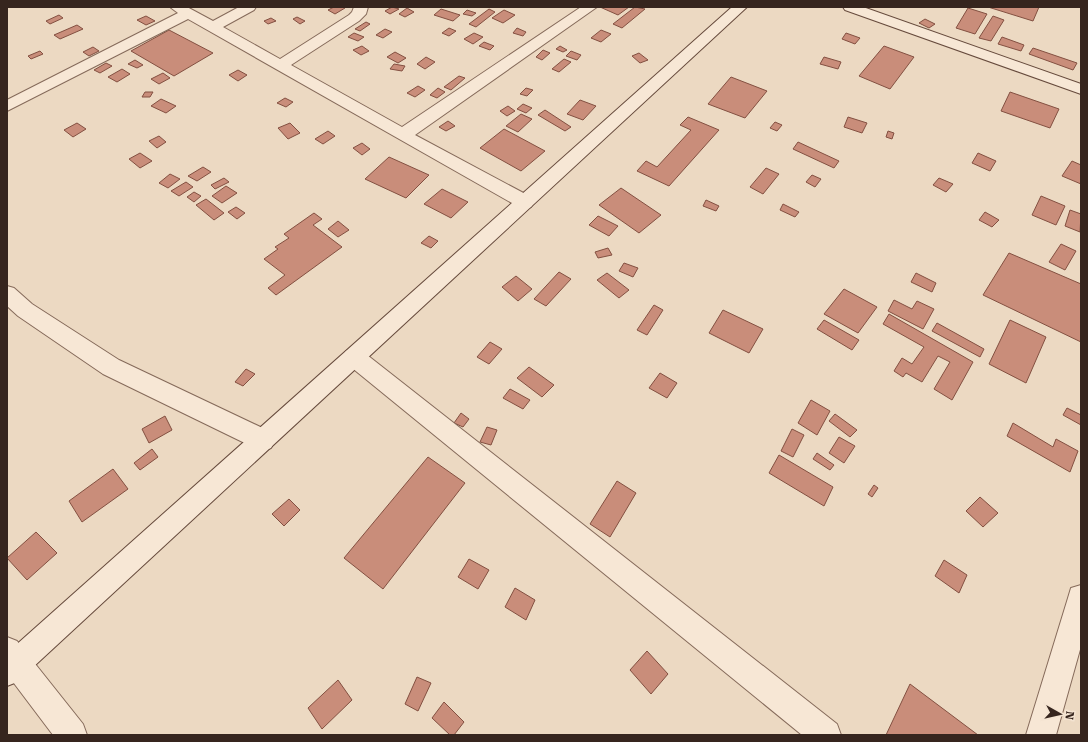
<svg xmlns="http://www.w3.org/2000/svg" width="1088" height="742" font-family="'Roboto Serif',serif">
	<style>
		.building { fill: #c98d7a; stroke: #835041 }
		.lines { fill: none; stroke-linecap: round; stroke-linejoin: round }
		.street-casing { stroke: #856a5a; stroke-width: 2 }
		.secondary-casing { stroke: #674b3d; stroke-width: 2 }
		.street { fill: #f7e7d5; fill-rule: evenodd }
		.secondary { fill: #f7e7d5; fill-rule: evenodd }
	</style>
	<rect width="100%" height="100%" fill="#ecd9c2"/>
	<path class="building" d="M334,7h10l1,1 -10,6 -7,-4z
		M392,7l7,2 -9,5 -5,-3z
		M600,7h29l-11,8z
		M635,7l10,2 -23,19 -9,-4z
		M988,7h51l-6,14z
		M407,8l7,4 -9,5 -6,-3z
		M968,8l19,6 -12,20 -19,-6z
		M441,9l19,6 -7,6 -19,-6z
		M489,9l6,3 -19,15 -7,-3z
		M467,10l9,3 -4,3 -9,-2z
		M504,10l11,5 -12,8 -11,-5z
		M59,15l4,3 -13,6 -4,-3z
		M146,16l9,5 -9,4 -9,-5z
		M993,16l11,4 -13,21 -12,-3z
		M297,17l8,4 -5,3 -7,-5z
		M271,18l5,3 -8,3 -4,-3z
		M925,19l10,5 -6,4 -10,-5z
		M366,22l4,2 -10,7 -5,-2z
		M77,25l6,4 -23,10 -6,-4z
		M449,28l7,3 -7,5 -7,-3z
		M517,28l9,4 -3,4 -10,-3z
		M385,29l7,3 -9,6 -7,-3z
		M169,30l44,23 -39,23 -43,-25z
		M601,30l10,4 -10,8 -10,-4z
		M354,33l10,4 -6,4 -10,-4z
		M474,33l9,4 -10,7 -9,-5z
		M846,33l14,5 -5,6 -13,-5z
		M1002,37l22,8 -3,6 -23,-7z
		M484,42l10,4 -4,4 -11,-4z
		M362,46l7,5 -8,4 -8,-5z
		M560,46l7,4 -4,2 -7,-3z
		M884,46l30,11 -24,32 -31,-13z
		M93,47l6,4 -10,5 -6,-4z
		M1033,48l44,15 -4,7 -44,-16z
		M543,50l7,3 -8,7 -6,-3z
		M40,51l3,3 -12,5 -3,-3z
		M571,51l10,4 -4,5 -11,-4z
		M395,52l11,6 -8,5 -11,-6z
		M639,53l9,7 -8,3 -8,-7z
		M426,57l9,5 -10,7 -8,-5z
		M824,57l17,5 -3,7 -18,-5z
		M564,59l7,3 -12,10 -7,-3z
		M135,60l8,5 -6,3 -9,-4z
		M106,63l6,3 -12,7 -6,-3z
		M394,64l11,2 -3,5 -12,-2z
		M122,69l8,5 -13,8 -9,-5z
		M238,70l9,5 -9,6 -9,-6z
		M163,73l7,5 -11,6 -8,-5z
		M459,76l6,2 -14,12 -7,-3z
		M731,77l36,14 -22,27 -37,-14z
		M418,86l7,4 -10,7 -8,-4z
		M438,88l7,4 -8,6 -7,-3z
		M526,88l7,2 -6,6 -7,-2z
		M145,92h8l-3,5h-8z
		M1010,92l49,17 -9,19 -49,-17z
		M285,98l8,4 -7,5 -9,-4z
		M161,99l15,7 -10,7 -15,-7z
		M580,100l16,6 -13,14 -16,-6z
		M523,104l9,4 -6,5 -9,-4z
		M508,106l7,5 -8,5 -7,-5z
		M545,110l26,17 -6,4 -27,-16z
		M521,114l11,5 -14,13 -12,-6z
		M688,117l31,13 -50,56 -32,-15 9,-10 11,6 34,-37 -11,-5z
		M848,117l19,6 -5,10 -18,-6z
		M448,121l7,5 -9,5 -7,-4z
		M775,122l7,3 -5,6 -7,-3z
		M77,123l9,6 -13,8 -9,-7z
		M290,123l10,10 -12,6 -10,-11z
		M504,129l41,22 -24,20 -41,-23z
		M328,131l7,5 -12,8 -8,-5z
		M888,131l6,2 -2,6 -6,-2z
		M159,136l7,6 -9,6 -8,-7z
		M798,142l41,19 -5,7 -41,-19z
		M362,143l8,6 -8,6 -9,-7z
		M140,153l12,8 -12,7 -11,-9z
		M978,153l18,8 -6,10 -18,-8z
		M389,157l40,18 -23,23 -41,-19z
		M1072,161l9,4v19l-19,-8z
		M203,167l8,5 -14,9 -9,-5z
		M766,168l13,6 -16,20 -13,-7z
		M170,174l10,5 -12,9 -9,-5z
		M812,175l9,4 -6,8 -9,-5z
		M224,178l5,4 -14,7 -4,-4z
		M939,178l14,6 -7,8 -13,-7z
		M186,182l7,5 -14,9 -8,-5z
		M226,186l11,7 -15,10 -10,-7z
		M621,188l40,27 -22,18 -40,-28z
		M442,189l26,13 -17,16 -27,-14z
		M194,192l7,4 -7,6 -7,-5z
		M1041,196l24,10 -9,19 -24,-10z
		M206,199l18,14 -10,7 -18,-15z
		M706,200l13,6 -3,5 -13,-5z
		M783,204l16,8 -4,5 -15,-7z
		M236,207l9,6 -8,6 -9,-7z
		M1070,210l11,4 -1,18 -15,-6z
		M985,212l14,8 -7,7 -13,-7z
		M314,213l8,6 -9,6 29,22 -66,48 -8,-7 17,-13 -21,-16 14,-10 -3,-2 14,-9 -5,-4z
		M598,216l20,10 -9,10 -20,-11z
		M338,221l11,9 -11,7 -10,-8z
		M429,236l9,5 -7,7 -10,-5z
		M1061,244l15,7 -11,19 -16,-8z
		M608,248l4,7 -14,3 -3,-6z
		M1009,253l72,31v58l-98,-47z
		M624,263l14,5 -5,9 -14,-6z
		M559,272l12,7 -25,27 -12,-7z
		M607,273l22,17 -10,8 -22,-18z
		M916,273l20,10 -4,9 -21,-10z
		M516,276l16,13 -14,12 -16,-14z
		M844,289l33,18 -19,26 -34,-19z
		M894,300l18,9 5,-8 17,8 -11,20 -35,-18z
		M654,305l9,5 -16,25 -10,-5z
		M723,310l40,19 -14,24 -40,-20z
		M889,314l84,48 -21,38 -18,-11 16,-27 -12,-6 -16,26 -16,-9 -3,4 -9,-6 8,-13 10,6 12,-17 -41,-23z
		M824,320l35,20 -7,10 -35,-21z
		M1010,320l36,17 -20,46 -37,-19z
		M937,323l47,26 -4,8 -48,-26z
		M490,342l12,7 -13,15 -12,-7z
		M529,367l25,18 -12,12 -25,-19z
		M246,369l9,5 -12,12 -8,-4z
		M660,373l17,10 -10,15 -18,-10z
		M510,389l20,11 -7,9 -20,-11z
		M811,400l19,11 -13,24 -19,-12z
		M1067,408l14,7v10l-18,-10z
		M461,413l8,6 -6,8 -9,-4z
		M835,414l22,16 -7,7 -21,-16z
		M165,416l7,14 -23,13 -7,-14z
		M1013,423l40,24 3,-8 22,12 -8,21 -63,-36z
		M487,427l10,3 -6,15 -11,-3z
		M792,429l12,6 -11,22 -12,-6z
		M839,437l16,9 -11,17 -15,-10z
		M152,449l6,8 -18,13 -6,-7z
		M817,453l17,12 -4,5 -17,-11z
		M779,455l54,32 -9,19 -55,-33z
		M428,457l37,26 -82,106 -39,-31z
		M113,469l15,20 -46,33 -13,-21z
		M617,481l19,12 -26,44 -20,-13z
		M874,485l4,3 -6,9 -4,-3z
		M980,497l18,16 -15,14 -17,-16z
		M289,499l11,11 -16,16 -12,-12z
		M36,532l21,21 -30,27 -20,-22z
		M469,559l20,11 -11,19 -20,-12z
		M944,560l23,15 -8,18 -24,-17z
		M515,588l20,12 -9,20 -21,-13z
		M647,651l21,23 -17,20 -21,-24z
		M417,677l14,6 -13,28 -13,-7z
		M338,680l14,20 -30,29 -14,-21z
		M910,684l68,51h-92z
		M444,702l20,20 -10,13h-4l-18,-17z"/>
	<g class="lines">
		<defs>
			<path id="street" d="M170,7h17l26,14 26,-14h17l-2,3 -31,17 57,32 69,-44 3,-3 2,-5h14l-2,7 -7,7 -68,44 111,62 179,-120h16l-182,128 116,62 3,5 -3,5 -6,2 -6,-2 -331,-188 -181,92v-11l171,-87z
				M7,286l7,2 18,16 87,56 152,72 4,8 -4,8 -8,3 -8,-3 -152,-74 -85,-58 -11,-10z
				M354,348l8,3 475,373 4,11h-39l-456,-372 -3,-6 3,-6z
				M1081,585v61l-25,89h-30l42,-137 3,-10z
				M7,637l10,4 66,83 4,11h-34l-46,-61z"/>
			<path id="secondary" d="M732,7h15l-730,675 -10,4v-33z
				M843,7h20l218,77v10l-236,-84z"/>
		</defs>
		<use href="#street" class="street-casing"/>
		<use href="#secondary" class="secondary-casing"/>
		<use href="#street" class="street"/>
		<use href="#secondary" class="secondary"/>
	</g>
	<rect width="1088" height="742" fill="none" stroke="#36251e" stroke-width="16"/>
	<g transform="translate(1060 714) rotate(98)" stroke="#f4e4d2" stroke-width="3" paint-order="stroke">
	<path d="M0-3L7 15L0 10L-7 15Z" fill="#36251e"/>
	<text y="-6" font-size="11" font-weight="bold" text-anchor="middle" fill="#36251e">N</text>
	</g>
</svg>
